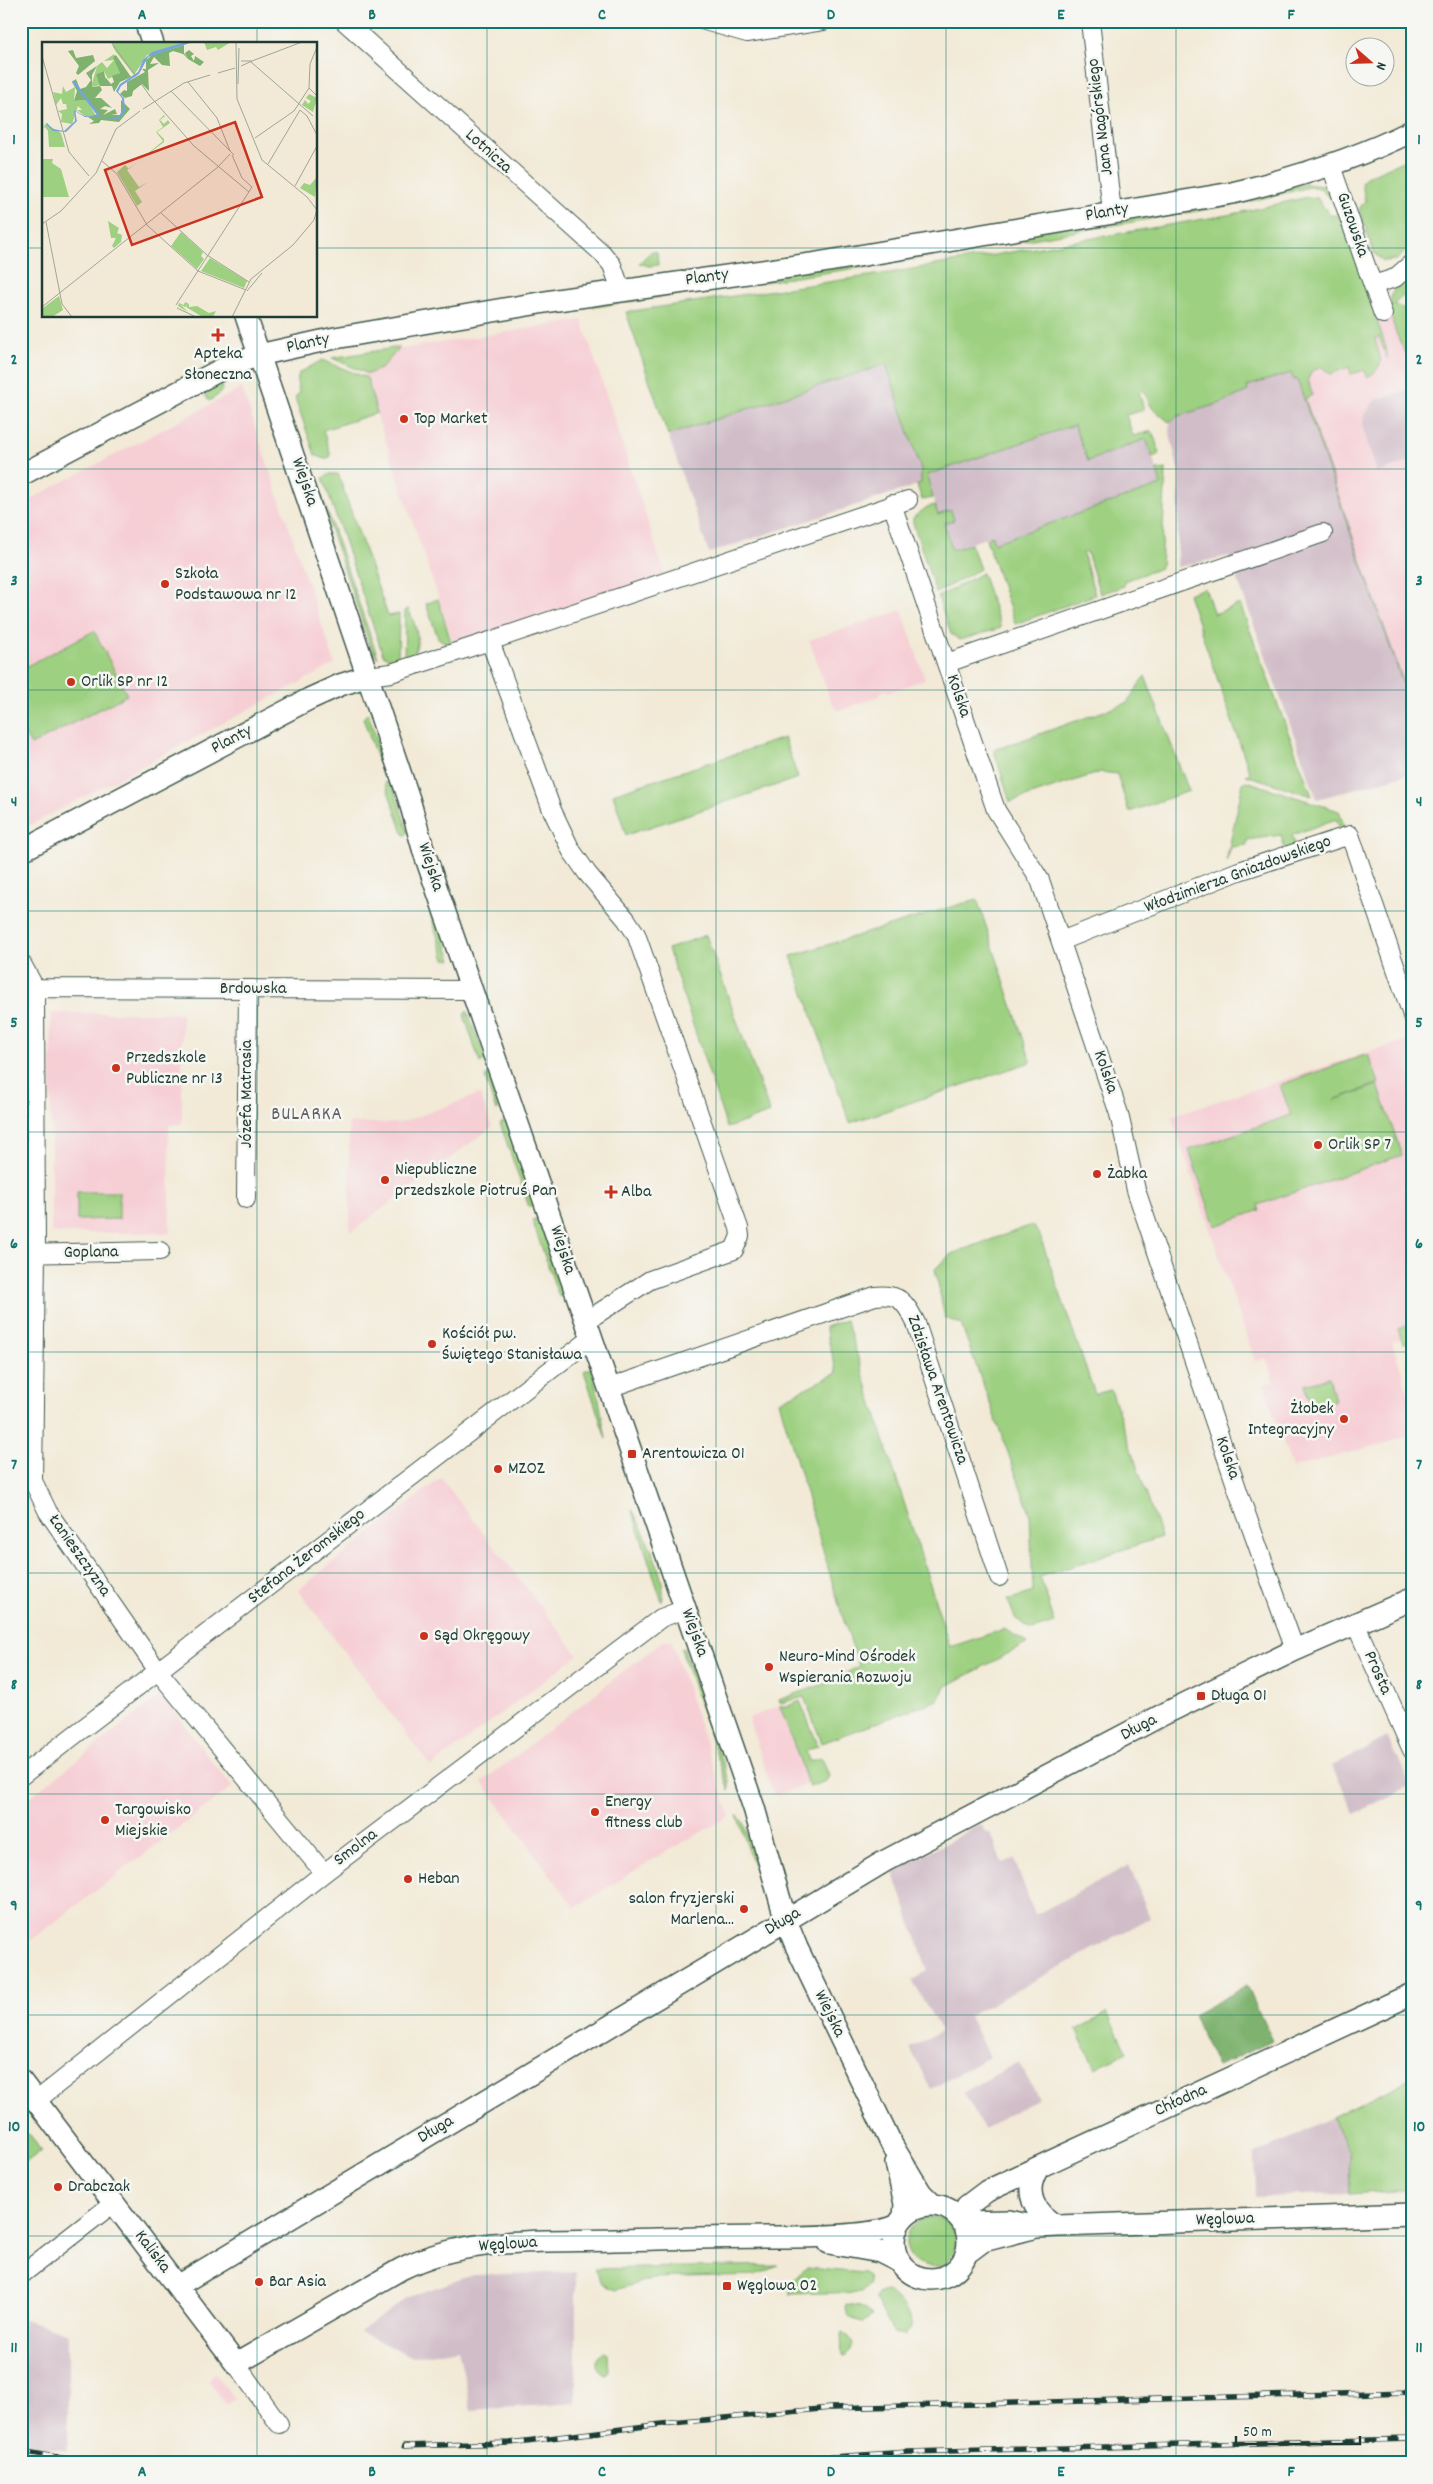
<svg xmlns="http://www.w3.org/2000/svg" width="1433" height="2484" font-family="Dekko,sans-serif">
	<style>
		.built { fill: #f6cfd5 }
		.industrial { fill: #d1bdc8 }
		.green { fill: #9dd080; stroke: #5e865a }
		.forest { fill: #7eb26e; stroke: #4e7851 }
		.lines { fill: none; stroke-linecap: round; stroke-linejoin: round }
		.minor-casing { stroke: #3f574c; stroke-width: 20 }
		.tertiary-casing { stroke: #3f574c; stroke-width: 24 }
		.minor { stroke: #fff; stroke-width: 18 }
		.tertiary { stroke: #fff; stroke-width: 21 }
		.rail-casing { stroke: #1f3d34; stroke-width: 5.5 }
		.rail { stroke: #f6f6f2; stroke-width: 4; stroke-dasharray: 11; stroke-linecap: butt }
		.grid { fill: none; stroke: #0f766e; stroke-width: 1; stroke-opacity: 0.55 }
		.poi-dot { fill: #c8321e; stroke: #f6f6f2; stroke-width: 2 }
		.labels { text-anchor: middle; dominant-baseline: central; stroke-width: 5; stroke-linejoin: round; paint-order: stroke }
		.street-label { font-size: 18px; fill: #1f3d34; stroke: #f6f6f2 }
		.poi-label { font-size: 18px; fill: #1f3d34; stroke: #f6f6f2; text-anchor: start }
		.neighbourhood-label { font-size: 19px; letter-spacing: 1px; fill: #605f64; stroke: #f6f6f2 }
		.inset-river { fill: none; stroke: #75a4de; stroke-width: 2.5 }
		.inset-road { fill: none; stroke: #9ea596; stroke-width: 1 }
		.view { fill: #c8321e; fill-opacity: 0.15; stroke: #c8321e; stroke-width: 2.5 }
		.inset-edge { fill: none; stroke: #1f3d34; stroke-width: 2.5 }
		.neatline { fill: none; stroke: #0f766e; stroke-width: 2 }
		.grid-label { font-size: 16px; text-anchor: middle; font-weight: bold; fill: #0f766e }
	</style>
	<rect width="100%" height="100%" fill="#f6f6f2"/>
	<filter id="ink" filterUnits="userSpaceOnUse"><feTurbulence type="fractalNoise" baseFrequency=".02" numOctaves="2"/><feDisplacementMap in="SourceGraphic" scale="10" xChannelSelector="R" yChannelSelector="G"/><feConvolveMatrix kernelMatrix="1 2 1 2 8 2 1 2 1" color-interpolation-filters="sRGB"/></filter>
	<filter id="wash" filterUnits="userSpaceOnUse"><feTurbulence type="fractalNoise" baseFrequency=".0096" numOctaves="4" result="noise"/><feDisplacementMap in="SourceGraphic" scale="20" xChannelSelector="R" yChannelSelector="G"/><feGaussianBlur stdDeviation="1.12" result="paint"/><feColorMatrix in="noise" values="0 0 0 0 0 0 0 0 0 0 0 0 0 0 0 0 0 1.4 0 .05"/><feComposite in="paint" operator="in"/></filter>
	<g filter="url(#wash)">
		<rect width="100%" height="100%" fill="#f2ead7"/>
		<path class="built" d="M1394,304l18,9v391l-117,-332 84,-35 2,-6 -10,-7z
			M582,320l83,255 -211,69 -97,-288z
			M242,388l93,276 -314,166v-326z
			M902,610l23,69 -35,13 -6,-2 -7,7 -25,9 -11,4 -5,-1 -5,-7 -22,-62z
			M51,1013h131v111l-13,1 1,108h-119z
			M1410,1039l2,296 -20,7 20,61v33l-120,32 -28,-83 10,-4 -6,-19 -2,-4 -11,3 -84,-245z
			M480,1094l12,33 -142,106 -1,-110h50z
			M441,1478l137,177 -147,112 -133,-177z
			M664,1640h7l59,176 -83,47 -72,45 -93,-126z
			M161,1695l71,92 -211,161v-144z
			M780,1706l28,78 -34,12 -26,-78z
			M214,2373l21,26 -9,5 -18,-23z"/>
		<path class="industrial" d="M886,363l35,106v15l-212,69 -41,-118z
			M1295,372l117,332v69l-95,26 -88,-243 -52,11 2,-94 -10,-44 3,-14 76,-25 -1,-4 11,-4z
			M1412,388v73l-35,12 -14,-45 1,-13 11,-15z
			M1075,425l13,36 58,-22 16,46 -168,58 -3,-7 -39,14 -8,-27 10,-3 -3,-9 -13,4 -11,-40z
			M1387,1737l24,48 -56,29 -23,-48z
			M981,1824l5,8 5,2 11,29 12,-4 21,56 94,-50 21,53 -181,98 20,41 -58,32 -21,-41 31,-17 -29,-51 16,-9 -35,-99z
			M1018,2062l21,36 -56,31 -19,-37z
			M1332,2117l15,34h2l1,43 -95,2 -1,-41z
			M576,2272v131l-105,7 -13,-61 -45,8 -53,-25 48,-35 65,-22z
			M21,2318l47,16v117l-47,-8z"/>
		<path class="green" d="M1412,157v96l-3,3 -4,-4 -9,8 -13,1 -9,-8 -15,-44 6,-8 -3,-19 4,-5z
			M1306,184l17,2 11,13 -3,1 -10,-11 -11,-2 -67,16 -346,59 -303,45 -2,-4z
			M1308,197l9,1 13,17 11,1 45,131 1,11 -8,-21 -4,2 6,22c-2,7 -7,13 -14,16l-2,-7 -14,4 -2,-7 -19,7 -8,-7 -10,4 -4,8 4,16 -7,4 107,310 -115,-330 -3,1 -3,-7 -44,13 1,5 -27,12 -43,13 -9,6 -17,-14 -9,-18 -4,1 5,19 -18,5 7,21 19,-5 8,22 -7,5 -7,-19 -58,22 -14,-36 -147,50 6,23 -11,2 -5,-15 4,-2v-14l-35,-105 -218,71 -42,-123 263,-39 344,-59z
			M652,251l5,1 1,13 -9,1 -10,-3z
			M1412,274v14l-18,16 18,10v47c-13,-15 -29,-53 -18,-71 4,-6 12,-11 18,-16z
			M400,347l-18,21 -14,6 -36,-16z
			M322,360l45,18 10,35 -54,17 7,23v4l-5,2 -10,-4 -20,-57 4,-5 -2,-12 2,-8z
			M221,382c5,9 -5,15 -12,19l-6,-9z
			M1166,469l-5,99 -37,13v5l-24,8 -13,-42 -4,1 12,42 -80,29 -29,-85 6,-3 2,7 167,-58 -4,-15z
			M330,474h8l50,142 11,-2 -1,44 -7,1 -8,-4 -60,-177z
			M318,485l60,173 -6,-7 -55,-162z
			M935,505l3,10 13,-5 3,10 -10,3 8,27 19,-6 9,25 -44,24 -23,-70v-5l14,-11z
			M982,573l19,55 -41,12 -9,-6 -13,-37z
			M1205,588l9,26 26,-10 72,192 -66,-21 4,-2 -62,-179z
			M438,599l14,46 -2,1 -12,-8 -12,-34z
			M408,609c9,18 17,41 -4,53l1,-52z
			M94,631l33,64 -96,50 -10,-17v-59z
			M1145,676l44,115 -60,21 -12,-38 -16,-2 -91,30 -16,-52 133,-47z
			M368,713l15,46 -5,3 -15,-44z
			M784,738l14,40 -172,57 -13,-41z
			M1246,781l93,30 6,18h-5l-4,-10 -44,16 3,10 -10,5 -4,-15 -34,5v5l-16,2 -5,15 17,-79z
			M388,782l4,2 16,47 -2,4h-2l-19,-52z
			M977,899l54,163 -181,61 -59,-167z
			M432,913l4,1 16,46 -7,-1 -15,-45z
			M706,935l64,178 -43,15 -59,-179z
			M467,1011l19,48 -6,4 -16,-48z
			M1368,1054l11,29 -45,17 44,-15 24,70 -144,50 2,5 -45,16 -26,-76 102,-35 -11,-30z
			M491,1074l9,28 -1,7 -3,2 -11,-34z
			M507,1122l27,79 -2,6h-3l-29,-84z
			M77,1192h42v27l-42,1z
			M539,1218l26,76 -6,3 -27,-77z
			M1032,1225l8,11 55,158 16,-4 50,147 -121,40 15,46 -23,7 -17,-12 -7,-18 25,-8 -3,-79 -69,-189 -16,-6 -10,-49 16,-15z
			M846,1320l104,327 54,-18 24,14 -83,44 -7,13 -116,43 -18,-46 -24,6 -1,-3 53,-19 27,-15 -18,-54 -62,-211 58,-28 -12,-46z
			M1412,1324v16l-9,3 -5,-14z
			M591,1368l7,26 8,45 -22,-68z
			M1329,1377l6,24 -24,7 -6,-24z
			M632,1510c11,19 37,72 30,92z
			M684,1648l45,132v11l-48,-142z
			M800,1701l18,44 -12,6 3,10 13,-3 7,18 -3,5 -17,6 -29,-81h8z
			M737,1815l6,7 18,51 -4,2z
			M1107,2013l20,39 -32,16 -19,-38z
			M1412,2077v113l-62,4 -1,-43h-2l-15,-34z
			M21,2130l10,6 10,15 -20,15z
			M906 2242a25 25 0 1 1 50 0a25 25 0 1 1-50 0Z
			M778,2265l-23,10 -102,3 -37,12 -14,-6 -8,-15z
			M806,2268l58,5 5,3 1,8 -8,8 -72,2v-11z
			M887,2292c13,11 29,20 22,39l-5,5 -9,-2 -3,-4 -17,-32 4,-5z
			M846,2305l14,2 12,8 -8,7c-12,-2 -18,-5 -18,-17z
			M843,2333l6,4 4,6 -2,7 -6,6 -3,-2 -1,-19z
			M604,2351l4,2 1,18 -2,4c-9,-2 -12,-10 -9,-19z"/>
		<path class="forest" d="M1247,1986l25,55 -55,26 -24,-52z"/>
	</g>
	<g filter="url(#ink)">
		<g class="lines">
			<defs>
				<path id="minor" d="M344,21l258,232 10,12 9,25
					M705,21l42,12 76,-12
					M1090,21l22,191
					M1331,166l52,148
					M1373,285l22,-7 17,-15
					M892,504l104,306 44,70 79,234 17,76 103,304 56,156
					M490,641l62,169 19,40 16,23 39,46 10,15 103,294 1,8 -6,14 -84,30 -64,41
					M947,663l376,-130
					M368,676l23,-3 99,-32 418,-141
					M1061,941l178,-70 111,-36 62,180
					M21,962l14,26 1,266 -3,227 15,31 110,159 166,202
					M35,988l436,2
					M246,1199l2,-210
					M21,1254l139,-3
					M609,1388l266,-92c25,-3 30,6 41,27l83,254
					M1355,1623l57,127
					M21,1776l571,-438
					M36,2101l288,-228 337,-255 24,-9
					M21,2275l94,-73
					M236,2364l43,60"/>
				<path id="tertiary" d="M145,21l8,23
					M246,316l163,483 15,53 330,956 32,113 11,27 95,197 29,48 12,12
					M21,475l201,-106 37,-14 76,-17 222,-38 254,-36 421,-71c63,-15 122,-33 180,-62
					M21,851l288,-152 31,-14 28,-9
					M21,2081l215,283 165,-95c64,-33 143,-27 213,-29 53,-1 106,-3 160,-3 28,0 101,0 124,-12
					M896,2163l9,41 -1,13
					M1039,2167c-17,24 -5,48 19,59
					M894 2242a37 37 0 1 1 74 0a37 37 0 1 1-74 0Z
					M960,2219l7,-13 20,-15 425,-197
					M963,2222l46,-1 29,6 20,-1 354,-12
					M829,2243l51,9 20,10
					M967,2253l16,-12 50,-13
					M177,2286l708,-425 279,-147 131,-64 117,-51"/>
			</defs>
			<use href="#minor" class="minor-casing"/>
			<use href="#tertiary" class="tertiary-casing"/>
			<use href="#minor" class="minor"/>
			<use href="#tertiary" class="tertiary"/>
			<defs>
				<path id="rail" d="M404,2446l106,-3 152,-19 169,-16 581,-16
					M21,2451l68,12
					M21,2463h6
					M739,2463l170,-11 503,-13"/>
			</defs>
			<use href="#rail" class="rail-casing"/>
			<use href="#rail" class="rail"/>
		</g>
	</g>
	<path class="grid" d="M257,21v23M487,21v2442M716,21v2442M946,21v2442M1176,21v2442M21,248h23M316,248h1096M257,316v2147M21,469h1391M21,690h1391M21,911h1391M21,1132h1391M21,1352h1391M21,1573h1391M21,1794h1391M21,2015h1391M21,2236h1391"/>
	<g class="poi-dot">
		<path d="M215.5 327.5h5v5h5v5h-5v5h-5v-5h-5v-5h5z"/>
		<circle cx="404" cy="419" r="5"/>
		<circle cx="165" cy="584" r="5"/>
		<circle cx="71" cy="682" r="5"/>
		<circle cx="116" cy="1068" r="5"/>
		<circle cx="1318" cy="1145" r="5"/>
		<circle cx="1097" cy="1174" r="5"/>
		<circle cx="385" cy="1180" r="5"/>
		<path d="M608.5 1184.5h5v5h5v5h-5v5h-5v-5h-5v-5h5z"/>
		<circle cx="432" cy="1344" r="5"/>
		<circle cx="1344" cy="1419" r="5"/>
		<rect x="627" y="1449" width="10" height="10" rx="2.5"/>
		<circle cx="498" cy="1469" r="5"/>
		<circle cx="424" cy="1636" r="5"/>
		<circle cx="769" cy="1667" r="5"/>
		<rect x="1196" y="1691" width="10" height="10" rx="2.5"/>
		<circle cx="595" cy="1812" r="5"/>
		<circle cx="105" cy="1820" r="5"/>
		<circle cx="408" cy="1879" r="5"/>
		<circle cx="744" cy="1909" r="5"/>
		<circle cx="58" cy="2187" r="5"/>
		<circle cx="259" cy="2282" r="5"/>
		<rect x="722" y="2281" width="10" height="10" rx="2.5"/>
	</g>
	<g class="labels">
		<g class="street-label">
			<text transform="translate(1101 117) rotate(-97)">Jana Nagórskiego</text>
			<text transform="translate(488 152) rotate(42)">Lotnicza</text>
			<text transform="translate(1107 213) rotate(-10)">Planty</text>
			<text transform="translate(1352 225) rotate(71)">Guzowska</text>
			<text transform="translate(707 278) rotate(-8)">Planty</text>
			<text transform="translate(308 344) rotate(-12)">Planty</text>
			<text transform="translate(304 482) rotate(71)">Wiejska</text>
			<text transform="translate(958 696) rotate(71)">Kolska</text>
			<text transform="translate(232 740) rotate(-28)">Planty</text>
			<text transform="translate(430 867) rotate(72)">Wiejska</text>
			<text transform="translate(1238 875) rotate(-20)">Włodzimierza Gniazdowskiego</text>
			<text x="253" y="989">Brdowska</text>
			<text transform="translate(1105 1072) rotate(71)">Kolska</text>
			<text transform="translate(247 1094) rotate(-90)">Józefa Matrasia</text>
			<text transform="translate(562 1250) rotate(72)">Wiejska</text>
			<text transform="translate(91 1253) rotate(-1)">Goplana</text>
			<text transform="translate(937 1390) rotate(71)">Zdzisława Arentowicza</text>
			<text transform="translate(1227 1458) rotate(71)">Kolska</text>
			<text transform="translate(79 1556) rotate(55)">Łanieszczyzna</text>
			<text transform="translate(307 1557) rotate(-38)">Stefana Żeromskiego</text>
			<text transform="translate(694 1633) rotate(70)">Wiejska</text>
			<text transform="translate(1377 1673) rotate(66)">Prosta</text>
			<text transform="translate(1139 1728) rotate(-28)">Długa</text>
			<text transform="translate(356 1848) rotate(-37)">Smolna</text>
			<text transform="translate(783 1922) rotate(-31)">Długa</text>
			<text transform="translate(829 2014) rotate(64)">Wiejska</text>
			<text transform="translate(1181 2101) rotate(-25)">Chłodna</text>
			<text transform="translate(436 2130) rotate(-31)">Długa</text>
			<text transform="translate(1225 2220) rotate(-2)">Węglowa</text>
			<text transform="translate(508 2245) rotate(-4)">Węglowa</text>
			<text transform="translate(152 2252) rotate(53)">Kaliska</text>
		</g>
		<g class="poi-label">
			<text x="218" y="354" text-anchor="middle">Apteka<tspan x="218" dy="21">Słoneczna</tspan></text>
			<text x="414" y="419">Top Market</text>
			<text x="175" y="574">Szkoła<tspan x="175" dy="21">Podstawowa nr 12</tspan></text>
			<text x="81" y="682">Orlik SP nr 12</text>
			<text x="126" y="1058">Przedszkole<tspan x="126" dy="21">Publiczne nr 13</tspan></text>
			<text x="1328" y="1145">Orlik SP 7</text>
			<text x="395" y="1170">Niepubliczne<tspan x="395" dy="21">przedszkole Piotruś Pan</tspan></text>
			<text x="1107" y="1174">Żabka</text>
			<text x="621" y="1192">Alba</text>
			<text x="442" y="1334">Kościół pw.<tspan x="442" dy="21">Świętego Stanisława</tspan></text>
			<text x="1334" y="1409" text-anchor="end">Żłobek<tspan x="1334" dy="21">Integracyjny</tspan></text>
			<text x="642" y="1454">Arentowicza 01</text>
			<text x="508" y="1469">MZOZ</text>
			<text x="434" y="1636">Sąd Okręgowy</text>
			<text x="779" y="1657">Neuro-Mind Ośrodek<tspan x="779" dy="21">Wspierania Rozwoju</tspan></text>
			<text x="1211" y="1696">Długa 01</text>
			<text x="605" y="1802">Energy<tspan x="605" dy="21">fitness club</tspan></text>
			<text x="115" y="1810">Targowisko<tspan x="115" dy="21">Miejskie</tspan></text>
			<text x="418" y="1879">Heban</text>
			<text x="734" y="1899" text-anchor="end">salon fryzjerski<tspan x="734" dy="21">Marlena...</tspan></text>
			<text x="68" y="2187">Drabczak</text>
			<text x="269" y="2282">Bar Asia</text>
			<text x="737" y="2286">Węglowa 02</text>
		</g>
		<g class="neighbourhood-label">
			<text x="307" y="1115">BULARKA</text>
		</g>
	</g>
	<g transform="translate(42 42)">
		<rect width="275" height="275" fill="#f2ead7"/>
		<path d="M70,0h4l-3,3 4,-3h70l-40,13 -13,20 -18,-23 -3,-5zM162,0h27l-13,8 -2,-3 -9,3zM72,12l6,19 -12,6 -4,-8 -8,3 5,11 -10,2 6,-21 5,-4 5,6 7,-8 -10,1zM21,44l3,6 9,-5 -1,14 13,-1 9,16h-11l-8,-6h5l-4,-4 -6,18 -11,-2 1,-8 -4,-3 9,-2 -1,-5h-3l-2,-6 -5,7 -3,-13 9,2zM267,52l8,4 -4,14 -11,-7 3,-5 3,4 3,-3 -5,-3zM122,73l1,1 -5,4 4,4 4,-4 2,3 -13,9 7,7v3l-37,28 12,17 9,-5 -13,9 7,11 -5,4 -20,-34 8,-7 4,4 34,-28 -7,-9 7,-5 -4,-7zM4,82l15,9 4,14h-16l-1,-16 -3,-4 -3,2zM0,117h11l-1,4 9,6 8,28h-27zM275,135l-2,20 -15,-9 4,-5 6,2zM66,179l11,7 -2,5 5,2 -1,7 -7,6 -2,-2 4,-8h-5zM139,190l22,20 -2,4 3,3 -7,10 -26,-23zM168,216l37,23 -3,7 -43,-17zM17,254l4,14 -11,7h-10l1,-9zM143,260l4,2v3l8,-1 12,7 7,-2 -3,6 -12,-1 -15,-9 2,-3 -3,3 -5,-3 8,8 -10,-6 1,-3 5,2z" fill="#9dd080"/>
		<path d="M142,3v8l3,5 -2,-5 4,-3 5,4 -3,2 3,5 1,-5 9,6 -4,4 -12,-7 13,13 -18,-18 -10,-3 -4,2 1,13 -8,-1 -8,-8 -4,7 9,-1 -11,7 1,21 -7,-7 -9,7 -1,5 -7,2 -5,-4 4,-4 3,1v-9l18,-10 -3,-3h4v-9l6,-5zM31,8l3,8 17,-3 2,6 -17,14 -2,-2 3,-7 -11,-15zM74,13l15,22 -11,5 -6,10 -2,-6h-12l2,4 -7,8h6l11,10 -7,-2 -5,3 8,1 -5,5 12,-6 2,5 -6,1h10v-15l9,9 -11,13 -18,-2 -2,3 -10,1 5,-3 -6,-4 10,-3 -11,-14 -13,1 3,-10 -5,-9 4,-3 4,10 6,-2 5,-7 -5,-7 11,-7 -5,9v12l8,-1 -4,-12 8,-3 1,6 6,7 3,-2 -2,-6 8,-3 -7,-16z" fill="#7eb26e"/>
		<path d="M144,0h7l-45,15 -9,17 -18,12 -3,6 6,6 1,13 -6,8 -34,-2 -10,-6 2,10 -11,11 -13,-1 -7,-7 -4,2 5,-3 6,6 11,2 11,-10 -1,-11 11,6 33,2 5,-9 -1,-11 -6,-7 4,-7 18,-12 5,-12 9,-8z" fill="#75a4de"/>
		<path class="inset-river" d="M31,39l27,36"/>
		<path class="inset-road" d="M69,0l39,54M194,0l1,57 25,61 45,37 10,13M275,5l-7,17 -1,24 8,8M0,14l27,96 20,24M210,19l50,-19M209,20l62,54M199,24l11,-5h-11M176,31l17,-5M146,40l29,36 13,33M196,42l1,-36M129,49l63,64M107,53l45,51 55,46M101,67l41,-26 26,-8M258,68l7,6 10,19M213,96l39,-27 15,-23M60,119l15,13 30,51 22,20 29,26 48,19M226,122l32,-54M253,144l22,-40M119,171l46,42 42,27M4,180l16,82 10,13M0,182l19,-13 35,-38 20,-44 24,-18M205,249l15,-18M134,263l76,-118 -10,-9 -10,-23M0,265l176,-140 12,-13M135,266l19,9M190,275l19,-38 42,-34 21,-25 3,-11"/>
		<path class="view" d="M193,80l27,75 -130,48 -27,-75z"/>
		<rect width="275" height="275" class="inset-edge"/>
	</g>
	<rect width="1433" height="2484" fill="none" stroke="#f6f6f2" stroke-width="55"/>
	<g transform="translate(1370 62) rotate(110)"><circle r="24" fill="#f6f6f2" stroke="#a0aca6"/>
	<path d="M0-4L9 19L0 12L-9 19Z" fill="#c8321e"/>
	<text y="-8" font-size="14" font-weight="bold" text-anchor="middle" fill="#1f3d34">N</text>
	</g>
	<path d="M1236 2436v8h124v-8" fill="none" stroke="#1f3d34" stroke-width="2.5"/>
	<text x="1243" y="2436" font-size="15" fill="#1f3d34" stroke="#f6f6f2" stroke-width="4" paint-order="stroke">50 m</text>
	<rect x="28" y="28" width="1378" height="2428" class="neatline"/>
	<g class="grid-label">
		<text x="142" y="19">A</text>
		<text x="372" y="19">B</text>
		<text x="602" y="19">C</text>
		<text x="831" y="19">D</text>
		<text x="1061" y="19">E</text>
		<text x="1291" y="19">F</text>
		<text x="14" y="144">1</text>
		<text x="1419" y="144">1</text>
		<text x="14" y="364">2</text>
		<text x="1419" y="364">2</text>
		<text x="14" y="585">3</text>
		<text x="1419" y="585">3</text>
		<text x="14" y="806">4</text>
		<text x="1419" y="806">4</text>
		<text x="14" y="1027">5</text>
		<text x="1419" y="1027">5</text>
		<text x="14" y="1248">6</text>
		<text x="1419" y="1248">6</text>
		<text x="14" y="1469">7</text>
		<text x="1419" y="1469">7</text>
		<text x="14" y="1689">8</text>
		<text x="1419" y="1689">8</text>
		<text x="14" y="1910">9</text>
		<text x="1419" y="1910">9</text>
		<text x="14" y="2131">10</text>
		<text x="1419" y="2131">10</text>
		<text x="14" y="2352">11</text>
		<text x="1419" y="2352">11</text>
		<text x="142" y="2476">A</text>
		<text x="372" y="2476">B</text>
		<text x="602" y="2476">C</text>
		<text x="831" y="2476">D</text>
		<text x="1061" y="2476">E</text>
		<text x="1291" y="2476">F</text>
	</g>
</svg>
